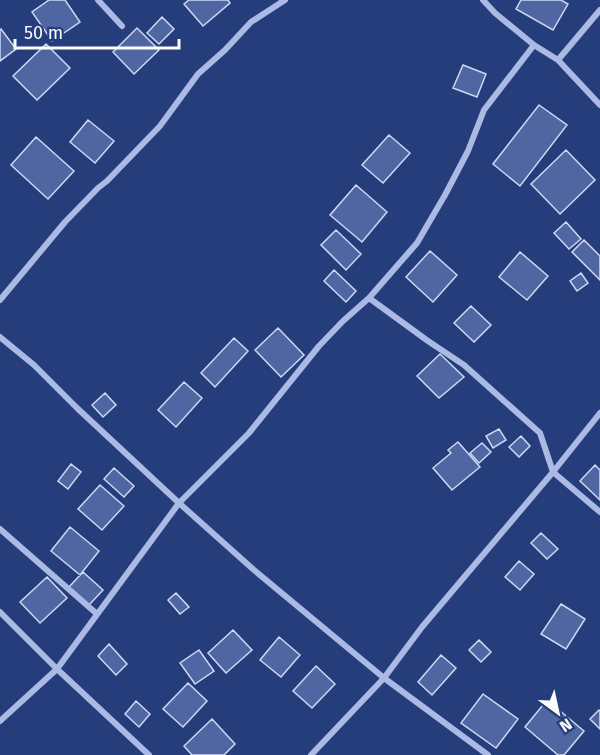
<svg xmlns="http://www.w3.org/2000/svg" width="600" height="755" font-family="'Fira Sans',sans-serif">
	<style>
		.building { fill: #4f66a3; stroke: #cdd8f3; stroke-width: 1.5 }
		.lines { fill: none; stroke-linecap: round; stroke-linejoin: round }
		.minor { stroke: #aabae4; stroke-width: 6 }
	</style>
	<rect width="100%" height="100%" fill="#263d7b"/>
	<path class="building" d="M49,0h16l15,22 -28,19 -20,-29z
		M189,0h39l2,3 -27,23 -19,-22z
		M521,0h40l7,4 -15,26 -37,-21z
		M162,17l12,12 -15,15 -12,-11z
		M137,28l22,22 -25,24 -21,-22z
		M1,29l15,20 -16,12v-31z
		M46,44l24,24 -33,32 -24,-24z
		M463,65l23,9 -9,23 -24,-9z
		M539,105l28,20 -47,61 -27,-22z
		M88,120l26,21 -19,22 -25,-21z
		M389,135l21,18 -27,30 -21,-18z
		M36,137l38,34 -26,28 -37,-34z
		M566,150l29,30 -35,34 -29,-30z
		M356,185l31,27 -25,30 -32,-27z
		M566,222l15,17 -12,10 -15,-16z
		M336,230l25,24 -15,16 -25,-25z
		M584,240l16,16v24l-28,-28z
		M430,251l27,24 -24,27 -27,-25z
		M520,252l28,24 -21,24 -28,-23z
		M334,270l22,21 -10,11 -22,-21z
		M581,273l7,10 -11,8 -7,-10z
		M471,306l20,19 -17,17 -20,-19z
		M278,328l26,27 -23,22 -26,-27z
		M234,338l14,13 -33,36 -14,-14z
		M440,354l24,23 -25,21 -22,-22z
		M184,382l18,16 -26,29 -18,-17z
		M105,393l11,12 -13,12 -11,-12z
		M499,429l7,11 -13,8 -7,-12z
		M521,436l9,10 -11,11 -10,-10z
		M458,442l22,25 -28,23 -19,-22 18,-15 -3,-3z
		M482,443l9,9 -12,11 -9,-10z
		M71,464l10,8 -13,17 -10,-8z
		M595,465l5,5v30l-20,-19z
		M114,468l20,18 -10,11 -20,-18z
		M100,485l24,21 -22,24 -24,-21z
		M70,527l29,24 -19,24 -29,-24z
		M541,533l17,16 -11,10 -16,-16z
		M519,561l15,13 -14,16 -15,-13z
		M83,572l20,18 -14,15 -20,-18z
		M47,577l20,21 -27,25 -20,-21z
		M176,593l13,14 -9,7 -12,-14z
		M561,604l24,15 -19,30 -25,-15z
		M233,630l19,20 -26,23 -18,-20z
		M279,637l21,18 -19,22 -21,-17z
		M479,640l12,12 -10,10 -12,-12z
		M109,644l18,20 -11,11 -18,-19z
		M199,650l15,21 -19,13 -15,-21z
		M441,655l15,13 -24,27 -14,-13z
		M316,666l19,18 -23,24 -19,-17z
		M188,683l19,18 -24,26 -20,-18z
		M483,694l35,25 -22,29 -35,-25z
		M547,700l37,31 -20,24h-6l-33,-28z
		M136,701l14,13 -11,13 -14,-13z
		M599,710l1,1v18l-10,-10z
		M212,719l23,25 -11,11h-32l-8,-9z"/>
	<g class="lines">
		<path class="minor" d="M98,0l24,26
			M483,0l12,13 39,32 24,15 42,45
			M558,60l42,-50
			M369,298l59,43 36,24 76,68 13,39 47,40
			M0,300l65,-78 33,-34 9,-7 53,-55 38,-52 27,-24 26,-28 34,-22
			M0,337l34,28 43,43 102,95 75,67 130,108 104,77
			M0,529l97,85
			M0,612l57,57 92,86
			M0,721l57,-52 122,-166 70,-70 70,-87 24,-25 26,-23 48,-55 28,-48 23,-44 16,-41 50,-65
			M311,755l73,-77 38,-51 131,-155 47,-59"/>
	</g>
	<g transform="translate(558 713) rotate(147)" stroke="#263d7b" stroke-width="4.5" paint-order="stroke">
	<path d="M0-4.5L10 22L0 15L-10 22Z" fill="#ffffff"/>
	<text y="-9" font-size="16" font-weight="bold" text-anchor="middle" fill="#ffffff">N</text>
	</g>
	<path d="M15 39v9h164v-9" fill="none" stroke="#ffffff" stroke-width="3"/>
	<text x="24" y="39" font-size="18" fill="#ffffff" stroke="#263d7b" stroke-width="4.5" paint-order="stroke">50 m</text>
</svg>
